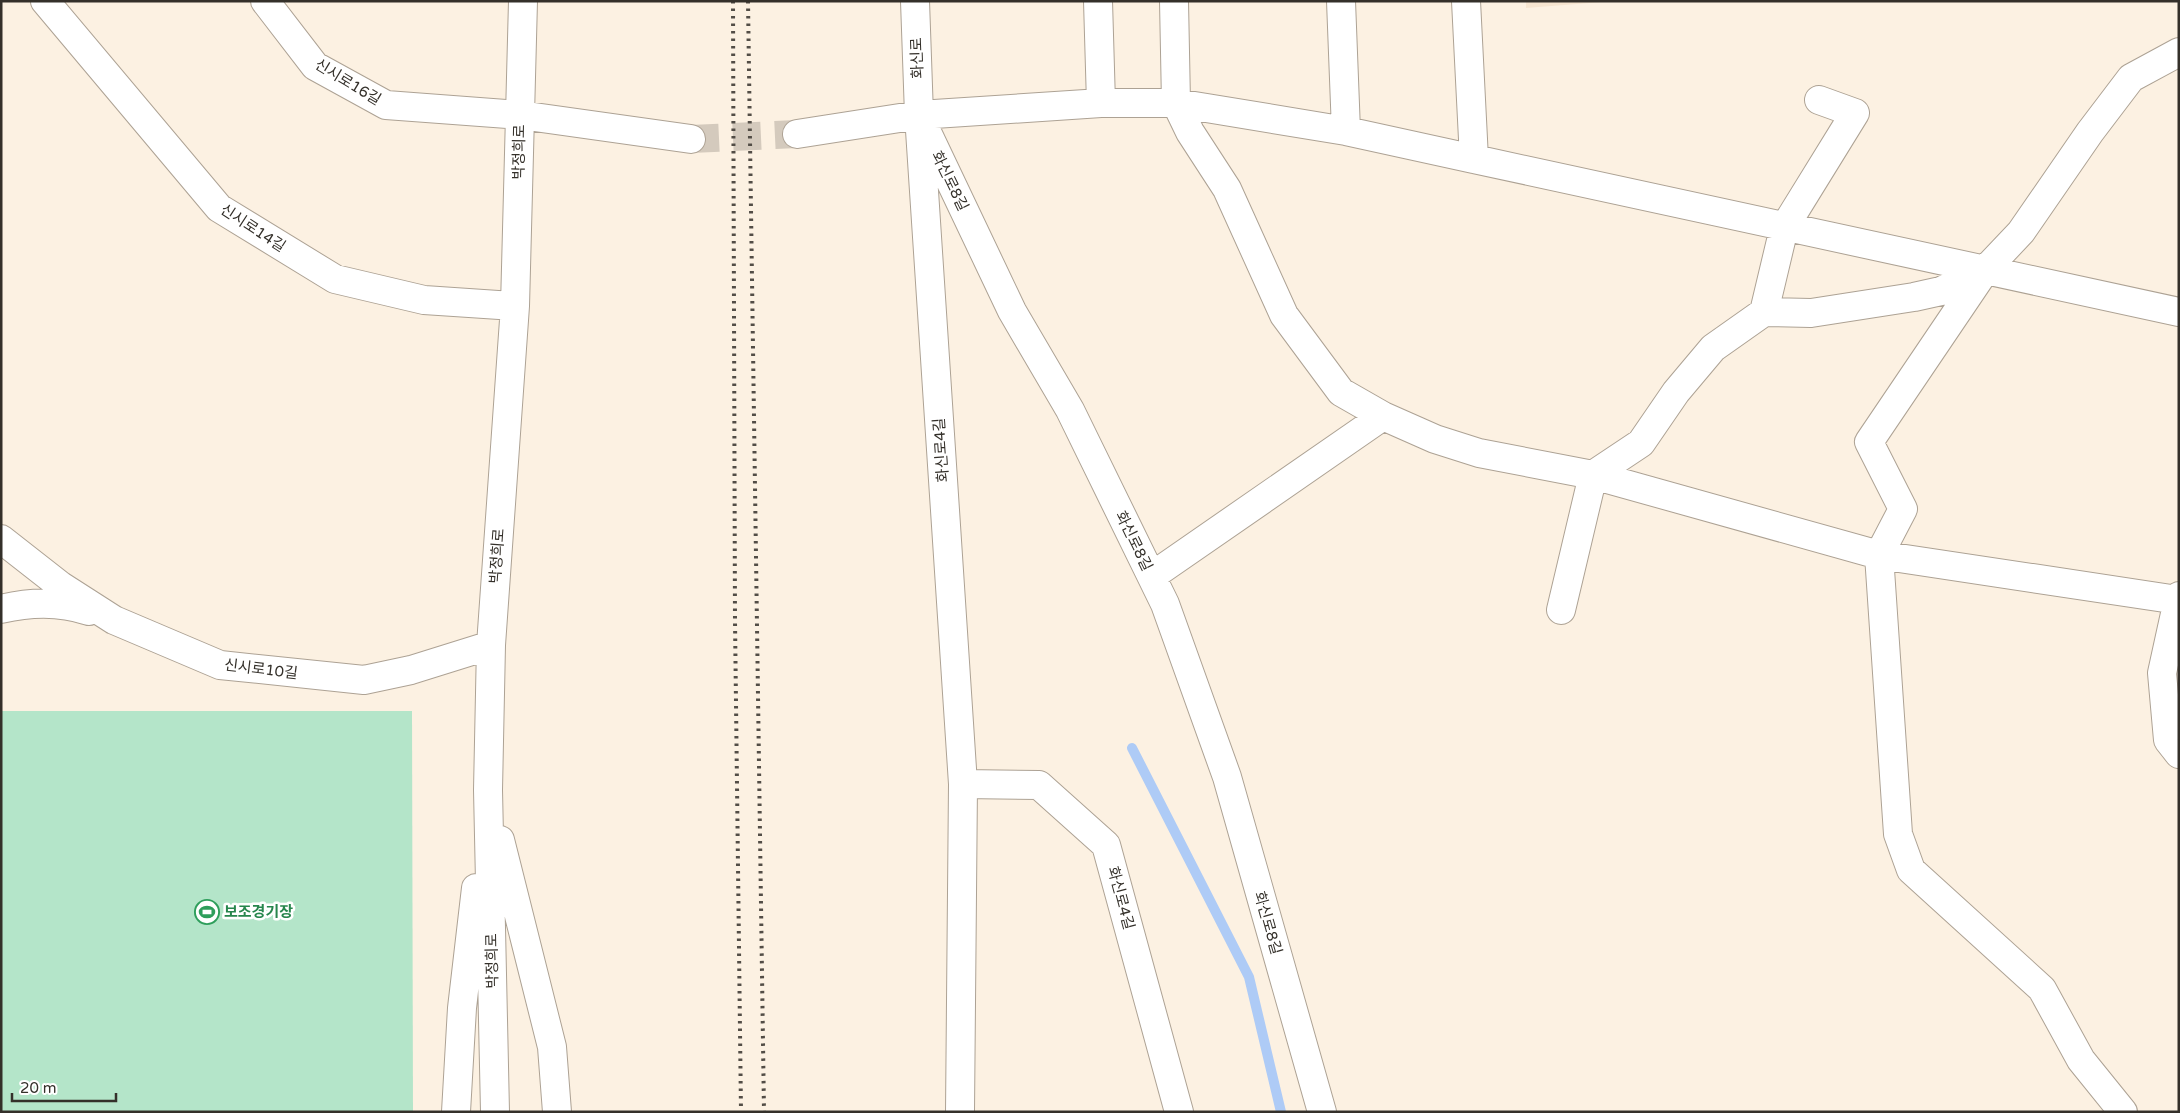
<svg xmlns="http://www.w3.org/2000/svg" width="2180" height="1113" font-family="'Varela Round','Noto Sans KR',sans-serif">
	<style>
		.built { fill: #f6e5d0 }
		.green { fill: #b4e5c9 }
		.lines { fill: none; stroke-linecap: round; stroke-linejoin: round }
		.stream { stroke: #aecbf6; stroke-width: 10 }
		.minor-tunnel { stroke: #d4cabd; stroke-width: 28; stroke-dasharray: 28 14; stroke-linecap: butt }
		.minor-casing { stroke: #ada294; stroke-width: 30 }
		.minor { stroke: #fff; stroke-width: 28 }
		.rail { stroke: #524d46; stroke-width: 4; stroke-dasharray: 2.5 5; stroke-linecap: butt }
		.labels { text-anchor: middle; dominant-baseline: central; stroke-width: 5; stroke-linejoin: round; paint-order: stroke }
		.street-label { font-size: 15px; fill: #34302a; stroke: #fff }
		.leisure-label { font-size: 15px; font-weight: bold; fill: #27864d; stroke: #fff; text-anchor: start }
	</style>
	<rect width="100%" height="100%" fill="#fcf1e2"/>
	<path class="built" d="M1526,1h89l-89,7z"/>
	<path class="green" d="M1,711h411l1,401h-412z"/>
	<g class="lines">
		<path class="stream" d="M1132,748l117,229 32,135"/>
		<path class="minor-tunnel" d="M691,139l106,-5"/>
		<defs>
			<path id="minor" d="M45,1l174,207 116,71 89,21 91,6
				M265,1l50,65 71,39 134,10 171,24
				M915,1l4,114 44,669 -3,328
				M1098,1l3,102
				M1174,1l2,102 14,29 37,57 57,126 57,77 42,24 52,23 44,14 114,22 -32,135
				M1341,1l5,130
				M925,128l87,183 58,99 95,194 62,173 95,335
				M797,134l122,-19 182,-12h75l170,28 128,28 -8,-158
				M1474,159l705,153
				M1764,312l47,1 103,-16 27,-6 42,-21
				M1593,475l286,80 299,45 1,-4
				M1593,475l48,-32 35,-51 37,-44 51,-36 20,-84 71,-115 -36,-13
				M1,539l60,47 53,34 106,45 144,15 47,-10 80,-25
				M1152,576l231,-160
				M2178,600l-16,73 6,67 11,14
				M1,609c29,-7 59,-8 88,2
				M963,784l76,1 67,60 73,267
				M500,840l52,207 5,65
				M456,1112l6,-104 14,-120
				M495,1112l-7,-322 3,-145 24,-339 8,-305
				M2123,1112l-42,-52 -39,-71 -131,-119 -13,-36 -19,-279 24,-46 -34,-67 117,-173 35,-37 69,-100 41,-54 48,-26"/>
		</defs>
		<use href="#minor" class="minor-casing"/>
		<use href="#minor" class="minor"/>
		<path class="rail" d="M733,1l2,620 6,491
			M748,1l16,1111"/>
	</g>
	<defs>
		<symbol id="stadium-ring" viewBox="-11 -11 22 22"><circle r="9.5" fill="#fff" stroke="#2e9e5b" stroke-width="1.5"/><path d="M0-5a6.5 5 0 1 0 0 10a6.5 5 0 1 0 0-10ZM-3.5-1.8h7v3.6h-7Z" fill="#2e9e5b"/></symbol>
	</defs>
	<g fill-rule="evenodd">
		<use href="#stadium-ring" x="193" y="898" width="28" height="28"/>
	</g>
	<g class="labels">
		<g class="street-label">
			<text transform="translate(917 58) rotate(-92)">화신로</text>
			<text transform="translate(348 82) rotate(31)">신시로16길</text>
			<text transform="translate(519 152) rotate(-89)">박정희로</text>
			<text transform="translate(950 181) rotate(64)">화신로8길</text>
			<text transform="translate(253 228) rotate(33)">신시로14길</text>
			<text transform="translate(941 450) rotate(-94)">화신로4길</text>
			<text transform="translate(1134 541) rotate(64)">화신로8길</text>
			<text transform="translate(497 556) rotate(-86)">박정희로</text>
			<text transform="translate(261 669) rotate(7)">신시로10길</text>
			<text transform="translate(1121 898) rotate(75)">화신로4길</text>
			<text transform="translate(1268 923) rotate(74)">화신로8길</text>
			<text transform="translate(492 961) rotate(-91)">박정희로</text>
		</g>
		<g class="leisure-label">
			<text x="224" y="912">보조경기장</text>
		</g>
	</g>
	<rect width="2180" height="1113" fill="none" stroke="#34302a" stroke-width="5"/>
	<path d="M12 1093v8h104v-8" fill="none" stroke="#34302a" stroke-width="2.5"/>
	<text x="20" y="1093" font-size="15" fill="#34302a" stroke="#ffffff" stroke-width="4" paint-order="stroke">20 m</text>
</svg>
